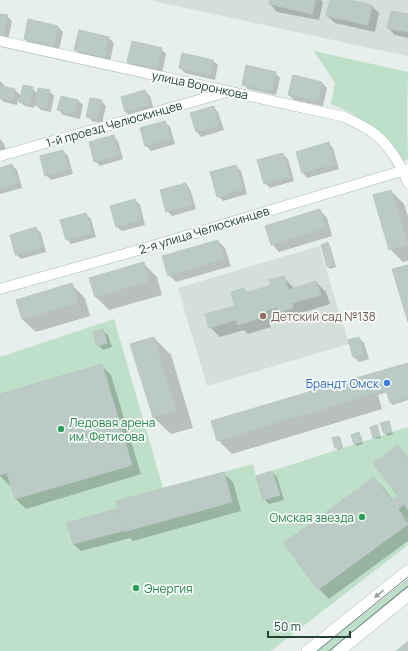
<svg xmlns="http://www.w3.org/2000/svg" width="408" height="651" font-family="Manrope,sans-serif">
	<style>
		.built { fill: #d4dfda }
		.green { fill: #bfe0c8 }
		.shadow { fill: #0003 }
		.building { fill: #bbcac4; stroke: #b8c9c2 }
		.lines { fill: none; stroke-linecap: round; stroke-linejoin: round }
		.minor-casing { stroke: #a8b8b2; stroke-width: 11 }
		.secondary-casing { stroke: #a4bbb3; stroke-width: 13 }
		.minor { stroke: #fff; stroke-width: 10 }
		.secondary { stroke: #fff; stroke-width: 12 }
		.tram { stroke: #5f7d75; stroke-width: 1 }
		.oneway { fill: #92a09c }
		.education-dot { fill: #8d6e63; stroke: #f7fbf9; stroke-width: 1.5 }
		.shop-dot { fill: #3f7fe0; stroke: #f7fbf9; stroke-width: 1.5 }
		.leisure-dot { fill: #2e9e5b; stroke: #f7fbf9; stroke-width: 1.5 }
		.labels { text-anchor: middle; dominant-baseline: central; stroke-width: 3.5; stroke-linejoin: round; paint-order: stroke }
		.street-label { font-size: 12px; fill: #24423a; stroke: #f7fbf9 }
		.education-label { font-size: 12px; fill: #785e54; stroke: #f7fbf9; text-anchor: start }
		.shop-label { font-size: 12px; fill: #366cbe; stroke: #f7fbf9; text-anchor: end }
		.leisure-label { font-size: 12px; fill: #27864d; stroke: #f7fbf9; text-anchor: start }
	</style>
	<rect width="100%" height="100%" fill="#e6efeb"/>
	<path class="built" d="M149,0h259v56l-43,-9z
		M319,246l30,98 -142,42 -29,-98z"/>
	<path class="green" d="M314,51l94,21 -1,44 1,43 -7,3 -24,-33 -28,-17 -18,-8 4,-21z
		M114,319l49,169 90,-24 3,12 152,-49v118l-137,106h-271v-294z
		M408,576v12l-78,63h-14z"/>
	<path class="shadow" d="M271,0h50l2,2 -4,18 -42,-8 -7,-8z
		M331,0h14l27,6 7,7 -4,19 -40,-9 -8,-7z
		M0,15l7,1 5,5 -4,19 -8,-2z
		M408,15v23l-13,-3 -7,-7z
		M29,20l29,7 5,5 -4,18 -29,-6 -5,-5z
		M109,38l5,5 -4,18 -30,-7 -4,-4z
		M161,49l5,5 -4,19 -29,-6 -5,-5z
		M183,54l30,7 5,4 -3,15 -30,-7 -5,-5z
		M275,73l5,5 -4,17 -28,-6 -5,-5z
		M293,77l29,6 5,5 -4,18 -29,-6 -5,-5z
		M0,81l4,4 -1,2 12,3 6,6 11,-8 6,6 11,-3 5,5 -3,16 -10,-2 -6,-6 -1,4 -9,-2 -7,-6 -1,5 -13,-3 -4,-4v3z
		M145,91l5,5 4,14 -23,7 -5,-5z
		M78,100l5,5 -3,14 -17,-4 -4,-5z
		M101,101l5,5 -4,17 -10,-2 -5,-5z
		M213,107l5,5 6,18 -23,7 -4,-5z
		M165,122l5,5 5,17 -24,7 -5,-5 -5,-17z
		M113,137l5,4 5,18 -23,7 -5,-5z
		M0,139l4,5 3,8 -7,2z
		M329,144l4,4 6,21 -32,9 -4,-5z
		M63,151l5,5 5,18 -22,6 -5,-5z
		M283,154l5,5 6,22 -24,7 -5,-5z
		M12,165l5,5 5,18 -22,6v-25z
		M236,166l5,5 6,23 -24,7 -5,-5z
		M186,184l4,5 6,20 -24,7 -5,-5z
		M391,191l13,13 4,12v45l-5,1 -13,-13z
		M135,200l5,5 5,20 -23,6 -5,-4z
		M320,210l7,8 5,18 -53,16 -7,-8z
		M86,214l5,5 5,18 -25,7 -4,-5z
		M36,228l5,5 5,19 -25,7 -5,-5z
		M218,241l7,7 6,18 -55,16 -7,-7z
		M328,244l2,2 6,21 -6,2 -2,-2 -6,-22z
		M143,263l14,14 5,18 -53,15 -13,-13 -5,-18z
		M283,277l10,10 1,2 22,-7 10,10 4,12 -29,9 1,5 -13,3 -4,-4 -16,5 2,5 -23,7 -4,-4 -24,7 -10,-10 26,-21 8,-17 4,4 24,-7z
		M71,284l14,14 5,18 -54,16 -14,-13z
		M103,331l5,4 4,12 -9,3 -5,-5z
		M154,338l17,17 22,73 -22,6 -18,-17 -21,-72z
		M359,338l5,5 5,16 -10,3 -5,-5 -5,-16z
		M408,364v36l-15,5 -2,-2 -4,-11 -9,3 4,14 -150,45 -14,-14z
		M101,365l10,10 30,99 -115,35 -10,-10 -4,-15 -3,1 -9,-9v-81z
		M388,422l2,2 3,10 -6,2 -2,-3z
		M376,426l2,2 3,10 -5,1 -2,-2z
		M359,433l2,3 2,8 -6,2 -2,-2z
		M339,437l2,2 2,9 -5,2 -2,-2z
		M398,447l10,10v61l-1,1 1,2v20l-79,58 -10,-10 -34,-46 89,-65 10,10 9,13 6,-5z
		M272,472l5,5 7,23 -15,4 -5,-5z
		M223,473l10,9 8,29 -108,30 -3,-3 -49,13 -8,-7 -5,-20 52,-14z"/>
	<path class="building" d="M270,0h45l-3,14 -43,-10z
		M330,0h20l22,5 -4,20 -42,-9z
		M391,11l17,3v18l-21,-4z
		M0,14l8,1 -5,21 -3,-1z
		M28,19l30,7 -4,20 -30,-7z
		M79,30l30,7 -4,20 -31,-7z
		M132,41l30,7 -5,21 -30,-7z
		M182,53l31,7 -3,15 -31,-7z
		M246,65l30,7 -4,19 -30,-6z
		M293,75l29,7 -4,19 -30,-6z
		M23,85l10,2 -4,17 -10,-2z
		M1,86l14,3 -3,12 -12,-3z
		M38,88l12,2 -4,18 -11,-3z
		M145,90l5,15 -25,7 -4,-15z
		M61,96l17,4 -3,14 -18,-4z
		M90,98l12,2 -5,19 -11,-2z
		M214,106l5,20 -23,6 -6,-19z
		M165,121l6,18 -26,7 -5,-18z
		M114,135l5,20 -25,7 -5,-20z
		M329,142l6,22 -33,9 -6,-21z
		M63,150l6,19 -24,7 -5,-20z
		M283,153l7,24 -26,7 -7,-24z
		M12,164l6,19 -18,5v-20z
		M236,165l7,24 -26,8 -7,-25z
		M186,183l6,22 -26,7 -6,-22z
		M391,190l17,54 -19,6 -16,-55z
		M135,199l6,21 -25,7 -6,-21z
		M320,209l6,19 -55,17 -6,-19z
		M86,213l6,20 -26,7 -6,-20z
		M36,227l6,20 -27,8 -5,-20z
		M218,240l6,19 -56,17 -6,-20z
		M328,242l7,23 -8,2 -6,-22z
		M144,262l5,19 -54,16 -6,-19z
		M408,265v57l-16,-53z
		M284,276l4,14 28,-9 5,14 -29,8 1,5 -14,4 -2,-5 -17,6 2,4 -24,8 -2,-5 -27,8 -4,-14 30,-8 -4,-14 13,-4 2,5 25,-8 -2,-5z
		M72,283l6,20 -56,16 -6,-19z
		M103,329l4,14 -10,3 -4,-14z
		M154,337l22,73 -23,7 -23,-73z
		M359,337l5,17 -11,3 -5,-17z
		M408,363v35l-18,5 -4,-13 -17,5 -6,-19z
		M102,364l30,101 -117,34 -8,-26 -7,2v-81z
		M363,376l6,19 -152,46 -6,-20z
		M389,421l3,11 -8,2 -4,-11z
		M377,425l3,11 -7,2 -3,-11z
		M359,432l3,10 -8,2 -3,-9z
		M339,436l3,10 -7,2 -3,-10z
		M398,445l10,14v51l-4,-6 -6,5 10,15 -90,66 -34,-47 90,-66 18,24 6,-5 -25,-33z
		M272,471l8,24 -17,5 -7,-24z
		M224,472l8,30 -109,30 -7,-23h2l-2,-8z
		M116,509l6,22 -49,13 -6,-21z
		M408,641v10h-12z"/>
	<g class="lines">
		<defs>
			<path id="minor" d="M0,41l345,76c9,5 19,9 27,15 15,10 31,35 36,51
				M0,156l227,-64
				M0,289l142,-40 266,-80"/>
			<path id="secondary" d="M308,651l100,-80
				M339,651l69,-56"/>
		</defs>
		<use href="#minor" class="minor-casing"/>
		<use href="#secondary" class="secondary-casing"/>
		<use href="#minor" class="minor"/>
		<use href="#secondary" class="secondary"/>
		<path class="tram" d="M317,651l91,-74
			M329,651l79,-65"/>
	</g>
	<defs><path id="oneway-solid" d="M-6-.8H1V-3.2L6.5 0L1 3.2V.8H-6Z"/></defs>
	<use class="oneway" href="#oneway-solid" transform="translate(379 594) rotate(141)"/>
	<circle class="education-dot" cx="263" cy="316" r="4"/>
	<circle class="shop-dot" cx="387" cy="383" r="4"/>
	<g class="leisure-dot">
		<circle cx="61" cy="429" r="4"/>
		<circle cx="362" cy="517" r="4"/>
		<circle cx="136" cy="588" r="4"/>
	</g>
	<g class="labels">
		<g class="street-label">
			<text transform="translate(200 85) rotate(12)">улица Воронкова</text>
			<text transform="translate(114 124) rotate(-16)">1-й проезд Челюскинцев</text>
			<text transform="translate(204 230) rotate(-17)">2-я улица Челюскинцев</text>
		</g>
		<g class="education-label">
			<text x="271" y="316">Детский сад №138</text>
		</g>
		<g class="shop-label">
			<text x="379" y="383">Брандт Омск</text>
		</g>
		<g class="leisure-label">
			<text x="69" y="422">Ледовая арена<tspan x="69" dy="14">им. Фетисова</tspan></text>
			<text x="354" y="517" text-anchor="end">Омская звезда</text>
			<text x="144" y="588">Энергия</text>
		</g>
	</g>
	<path d="M268 631v6h82v-6" fill="none" stroke="#24423a" stroke-width="2"/>
	<text x="274" y="631" font-size="12" fill="#24423a" stroke="#f7fbf9" stroke-width="3" paint-order="stroke">50 m</text>
</svg>
